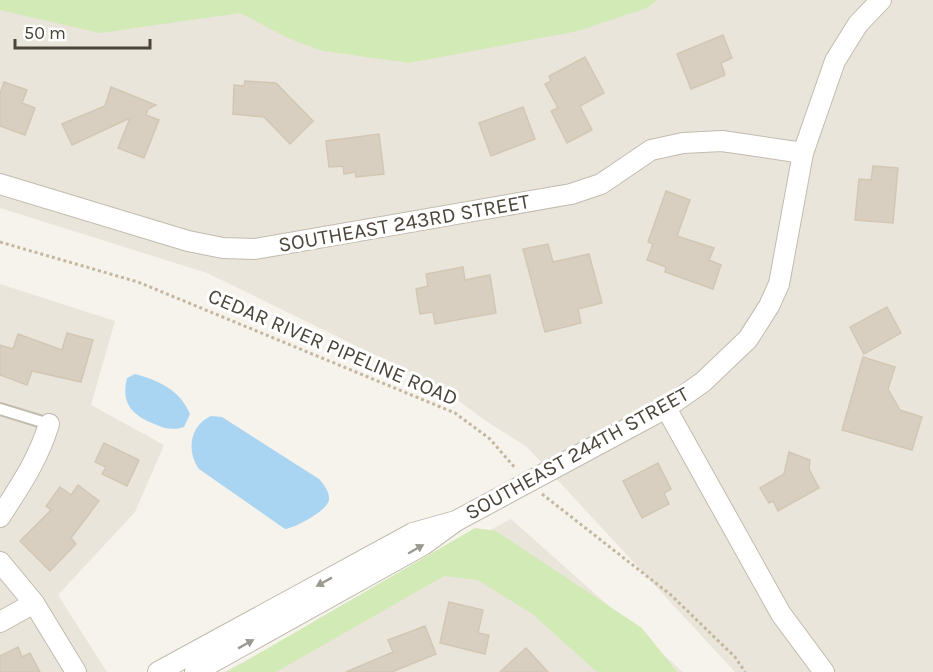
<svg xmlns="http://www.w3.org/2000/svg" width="933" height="672" font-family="Karla,sans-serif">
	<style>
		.residential { fill: #eae5da }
		.green { fill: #d2eab5 }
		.water { fill: #a9d4f2 }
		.building { fill: #d8cfc1; stroke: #d3c7b4; stroke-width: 1.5 }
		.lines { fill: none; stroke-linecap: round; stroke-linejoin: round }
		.lane-casing { stroke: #c2bbae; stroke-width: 14 }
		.street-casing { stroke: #c2bbae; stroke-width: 22 }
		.path { stroke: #c4b79f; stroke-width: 3; stroke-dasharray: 3 3; stroke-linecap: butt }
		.lane { stroke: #fff; stroke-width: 10 }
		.street { stroke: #fff; stroke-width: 20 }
		.oneway { fill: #9c9892 }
		.labels { text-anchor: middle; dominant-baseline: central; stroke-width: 6; stroke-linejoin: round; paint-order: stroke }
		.street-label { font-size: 21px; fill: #4b4439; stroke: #fff }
	</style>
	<rect width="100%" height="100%" fill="#f6f3ec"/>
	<path class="residential" d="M0,0h933v672h-198l-208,-225 -41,-26 -49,-36 -230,-112 -207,-65z
		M0,284l115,37 -24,84 73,40 -29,67 -77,83 49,77h-107z
		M511,519l172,153h-459z"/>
	<path class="green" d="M0,0h657l-10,8 -69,23 -169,32 -86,-12 -33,-12 -50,-26 -140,20 -100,-23z
		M475,528l21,3 146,97 35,44h-80l-66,-59 -53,-33 -34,-4 -168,96h-49z"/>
	<path class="water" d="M135,374c25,7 45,16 55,40l-6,13c-12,4 -21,1 -32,-4 -21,-9 -31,-21 -25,-45z
		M211,416l11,1 97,62c5,5 11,14 10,21 -2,11 -34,28 -44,29l-86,-60c-13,-18 -9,-44 12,-53z"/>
	<path class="building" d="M723,35l9,23 -11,5 4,12 -34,14 -14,-35z
		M585,57l19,36 -24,13 12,24 -25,13 -16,-32 7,-3 -13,-24 6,-3 -2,-5z
		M245,81l31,2 37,38 -23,23 -26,-27 -31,-3 1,-29 10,1z
		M4,82l23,8 -5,13 13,5 -10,27 -25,-9v-32z
		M111,87l45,18 -8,4 -2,6 13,5 -15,38 -26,-10 12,-30 -58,27 -10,-21 43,-18z
		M523,107l12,32 -44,17 -12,-33z
		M379,134l5,40 -28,3 -1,-5 -11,2 -1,-8 -14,1 -3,-26z
		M873,166l25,2 -5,55 -38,-3 4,-41 12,1z
		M666,191l24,9 -13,36 37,12 -5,12 12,5 -8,24 -48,-17 1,-5 -19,-7 6,-16 -5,-2z
		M548,244l5,18 36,-8 13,49 -24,6 3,14 -36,9 -22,-83z
		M463,267l2,13 25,-5 6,38 -61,11 -2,-12 -13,2 -4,-25 12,-3 -2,-12z
		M887,307l14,26 -37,21 -14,-27z
		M67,333l26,7 -12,42 -49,-11 -5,14 -27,-10v-30l13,4 5,-15 44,16z
		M863,357l32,10 -7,22 12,21 22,7 -10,33 -70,-20z
		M104,443l35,17 -12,26 -25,-12 4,-7 -11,-5z
		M789,452l21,8 -1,9 10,19 -41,23 -5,-10 -4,2 -9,-15 24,-14z
		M658,463l13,26 -7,4 5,11 -27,14 -19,-37z
		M78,485l21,16 -28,37 5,6 -26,27 -30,-30 31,-31 -5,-4 14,-19 11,8z
		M449,602l34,8 -5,23 11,2 -4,19 -45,-11z
		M425,626l11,28 -44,18h-46l47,-20 -5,-12z
		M18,647l4,10 8,-4 10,19h-40v-16z
		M526,648l22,24h-48z"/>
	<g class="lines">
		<defs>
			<path id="lane" d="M0,409l49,15"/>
			<path id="street" d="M0,184l188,57 35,7 32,1 316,-55 30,-10 50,-34 32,-7 39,-2 81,12
				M666,408l115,206 43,58
				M0,517c20,-31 38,-57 49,-93
				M456,521l210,-113 37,-26 45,-43 21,-33 10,-22 24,-131 32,-92 23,-37 23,-24
				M0,562l34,41 42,69
				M0,622l34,-19
				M158,672l255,-139 43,-12 -33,24 -228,127"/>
		</defs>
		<use href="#lane" class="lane-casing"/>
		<use href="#street" class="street-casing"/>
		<path class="path" d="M0,242l138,40 317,131 35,26 26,30
			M542,494l129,101 64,62 10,15"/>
		<use href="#lane" class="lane"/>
		<use href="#street" class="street"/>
	</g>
	<defs><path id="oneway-solid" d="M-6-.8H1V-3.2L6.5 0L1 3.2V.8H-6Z" transform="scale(1.5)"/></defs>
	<g class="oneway">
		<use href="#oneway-solid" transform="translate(416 549) rotate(-30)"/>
		<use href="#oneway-solid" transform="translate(324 582) rotate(151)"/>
		<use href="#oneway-solid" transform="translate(246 644) rotate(-29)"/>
	</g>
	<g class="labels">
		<g class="street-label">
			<text transform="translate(404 223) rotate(-10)">SOUTHEAST 243RD STREET</text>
			<text transform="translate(333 347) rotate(23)">CEDAR RIVER PIPELINE ROAD</text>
			<text transform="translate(577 453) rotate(-29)">SOUTHEAST 244TH STREET</text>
		</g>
	</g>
	<path d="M15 39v9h135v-9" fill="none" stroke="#4b4439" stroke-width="3"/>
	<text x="24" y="39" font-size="18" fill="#4b4439" stroke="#ffffff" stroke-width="4.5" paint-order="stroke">50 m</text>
</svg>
